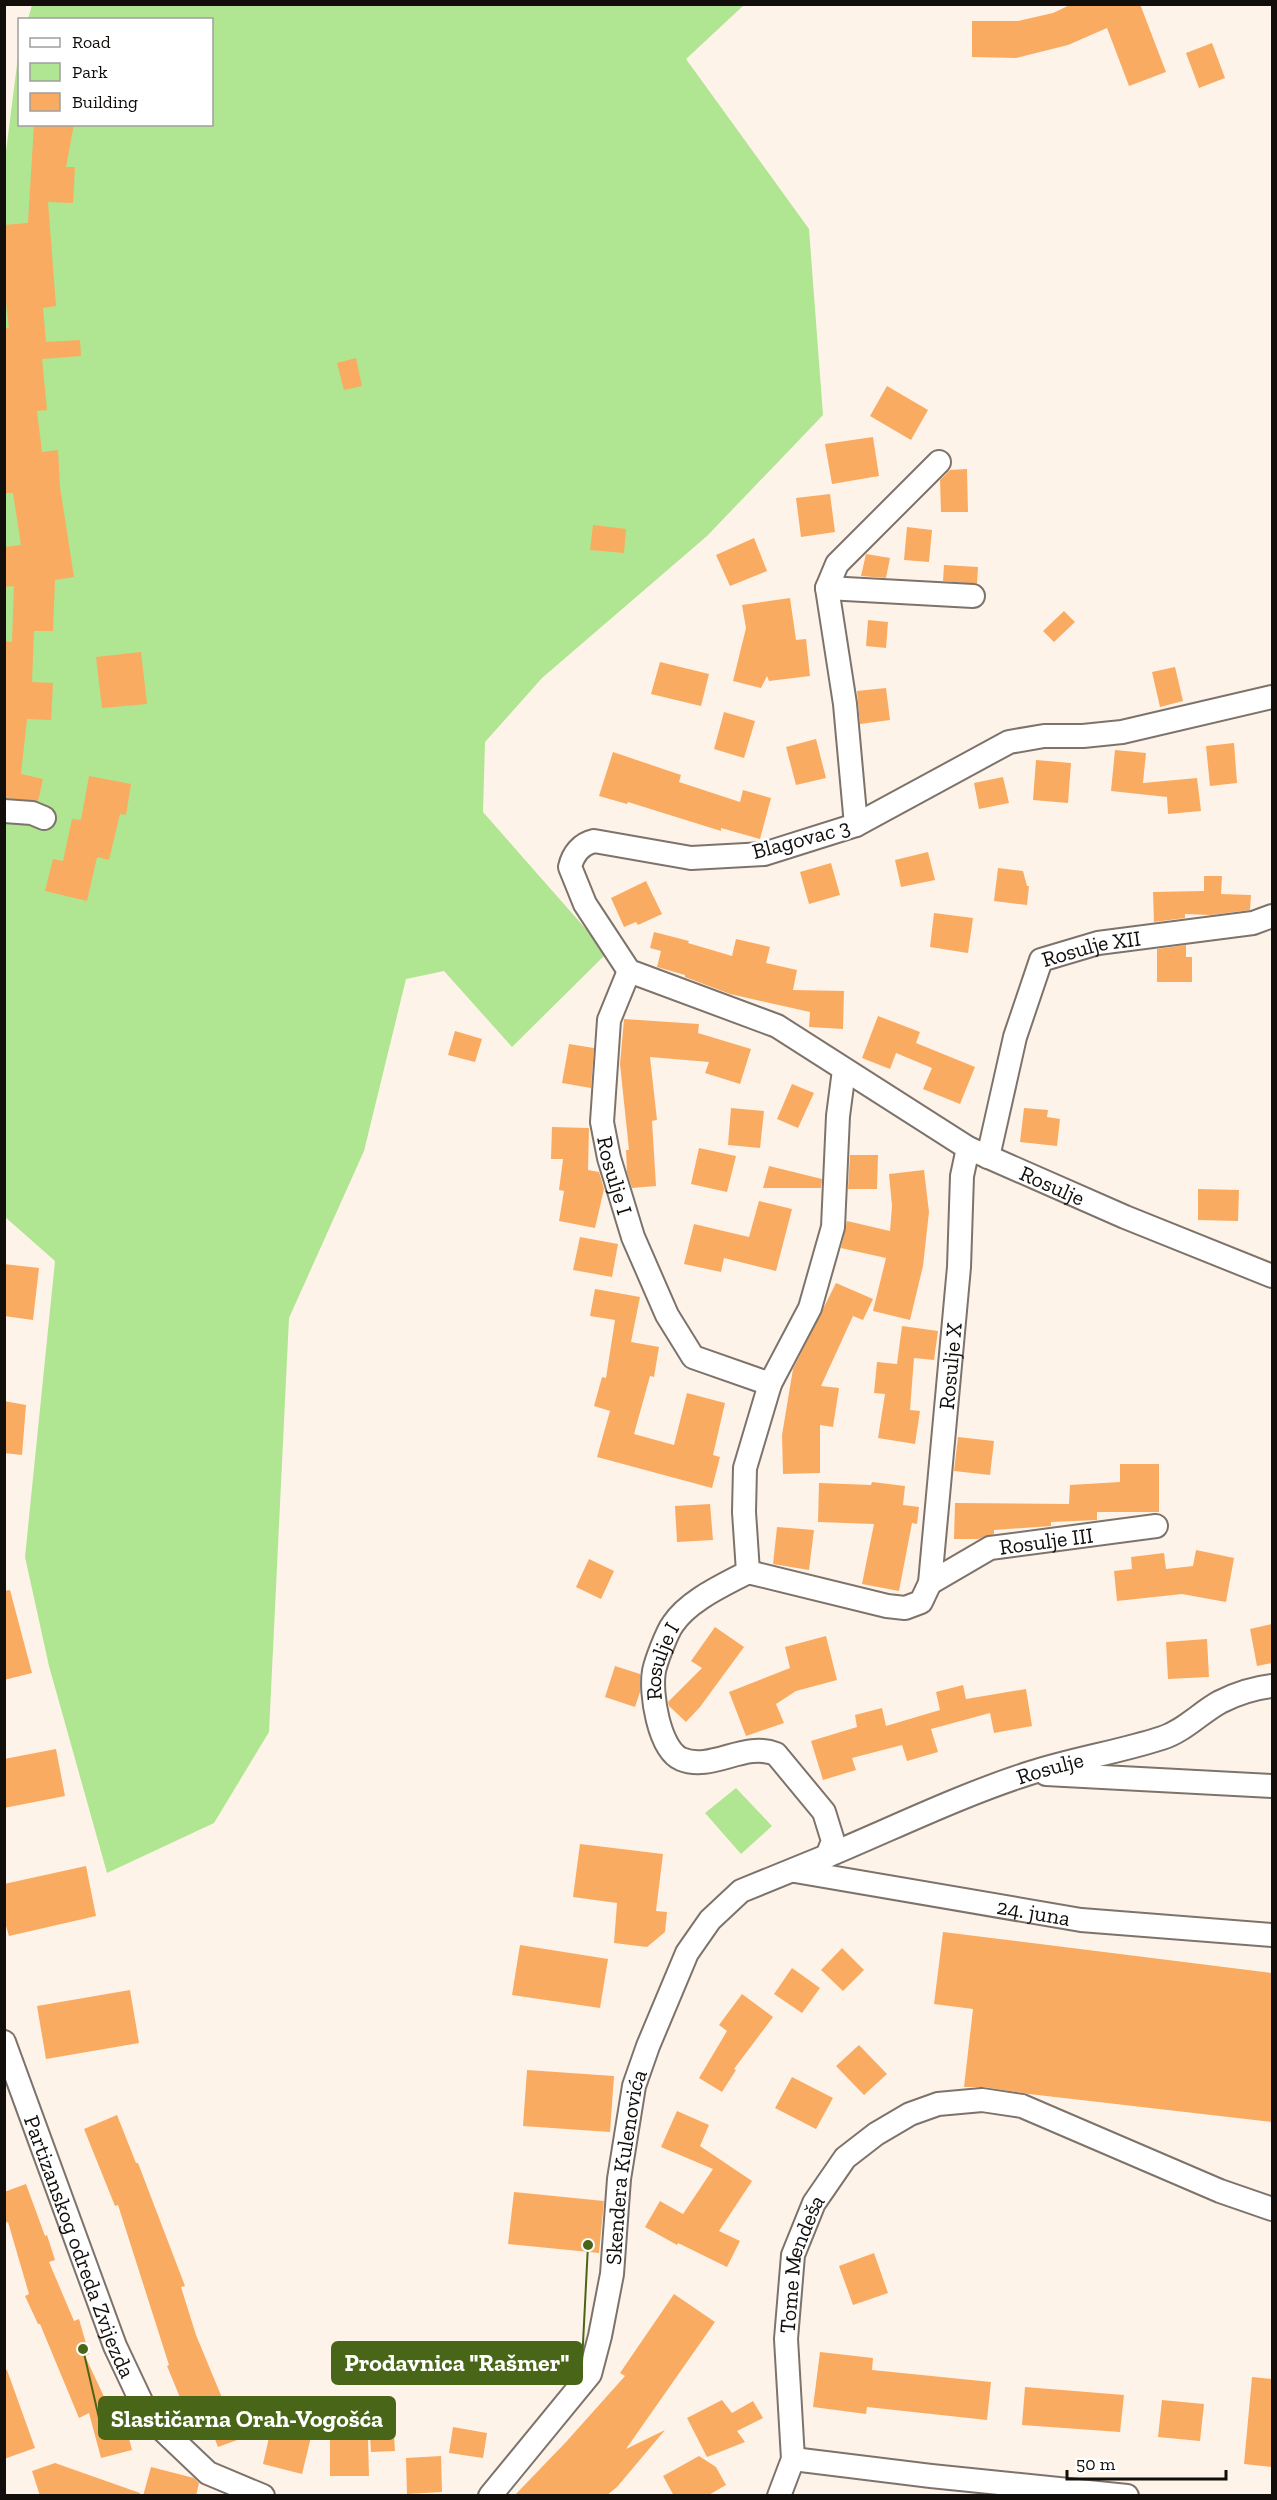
<svg xmlns="http://www.w3.org/2000/svg" width="1277" height="2500" font-family="'Zilla Slab',serif">
	<style>
		.green { fill: #b0e591 }
		.building { fill: #faab62 }
		.lines { fill: none; stroke-linecap: round; stroke-linejoin: round }
		.minor-casing { stroke: #7d736b; stroke-width: 26 }
		.minor { stroke: #fff; stroke-width: 22 }
		.labels { text-anchor: middle; dominant-baseline: central; stroke-width: 5; stroke-linejoin: round; paint-order: stroke }
		.street-label { font-size: 22px; fill: #110e0b; stroke: #fff }
		.leader { fill: none; stroke: #496517; stroke-width: 2 }
		.callout-dot { fill: #496517; stroke: #fff; stroke-width: 2 }
		.callout { fill: #496517; stroke: #496517; stroke-width: 2 }
		.callout-label { font-size: 24px; text-anchor: middle; font-weight: bold; fill: #fff }
	</style>
	<rect width="100%" height="100%" fill="#fef3e9"/>
	<path class="green" d="M32,5h712l-58,54 123,170 14,186 -116,121 -165,142 -57,64 -2,70 124,141 -95,94 -68,-76 -38,8 -42,172 -75,167 -20,414 -55,91 -107,50 -58,-207 -24,-109 30,-296 -50,-44 -1,-1050 15,-118 1,75h192v-104l-184,-1z
		M736,1788l36,38 -31,28 -36,-41z"/>
	<path class="building" d="M1072,4h68l26,68 -37,14 -22,-58 -39,17 -52,13 -44,-1v-36h46l35,-8z
		M1212,43l13,35 -26,10 -13,-35z
		M34,124h40l-8,43h9l-2,36 -25,-1 8,104 -13,2 3,34 34,-2 1,16 -39,3 5,51 -10,1 5,41 16,-2 2,37 14,90 -19,3 -2,51h-19l-2,51 21,1 -2,37 -24,-1 -6,55 22,5 -5,22 -34,-3v-157l8,1 2,-56 -10,1v-40l17,-2 -8,-52h-7l-2,-14v-151h5l-5,-42v-61l24,-2z
		M356,358l6,28 -18,4 -7,-27z
		M887,386l41,24 -17,30 -41,-24z
		M873,437l6,39 -47,8 -7,-40z
		M967,469l1,43h-27l-1,-32 10,-10z
		M830,494l5,38 -34,5 -5,-39z
		M593,525l33,4 -2,24 -34,-3z
		M907,527l25,3 -3,32 -25,-2z
		M754,538l13,33 -37,15 -14,-31z
		M866,554l24,4 -4,20 -25,-2z
		M944,565l34,2 -1,17 -34,-3z
		M790,598l6,42 10,-1 4,37 -41,5 -2,-5 -6,12 -28,-7 13,-53 -4,-23z
		M1064,611l11,11 -21,20 -11,-11z
		M868,620l20,2 -2,26 -20,-2z
		M141,652l6,52 -45,4 -6,-51z
		M660,662l49,12 -8,32 -50,-12z
		M1175,667l8,34 -23,6 -8,-35z
		M886,688l4,32 -30,4 -3,-33z
		M724,712l31,9 -11,37 -30,-9z
		M816,739l10,39 -30,7 -10,-38z
		M1234,743l3,40 -27,3 -4,-40z
		M1115,750l31,3 -3,30 54,-5 4,33 -33,3 -1,-17 -56,-6z
		M613,752l68,23 -2,7 61,20 3,-12 28,8 -11,41 -39,-11v3l-93,-29 -1,2 -28,-8z
		M1036,760l35,3 -3,40 -35,-3z
		M89,776l42,8 -5,31 -6,-1 -11,46 -12,-3 -10,44 -42,-10 8,-32 10,2 9,-42 9,1z
		M1003,777l6,26 -30,6 -5,-26z
		M928,852l7,28 -34,7 -6,-27z
		M831,863l9,32 -31,9 -9,-32z
		M998,868l25,3 4,15h2l-2,19 -33,-4z
		M1204,876h18l-1,18 30,1 -1,15 -39,5 -26,-1v4l-31,4 -1,-30 51,-1z
		M646,881l16,33 -24,11 -2,-3 -12,5 -13,-29z
		M934,913l39,5 -5,35 -38,-6z
		M654,932l35,9 -1,2 44,13 4,-17 34,8 -4,16 31,7 -4,20 51,1 -1,38 -34,-2 1,-15 -80,-18 -45,-17v-2l-28,-8 4,-16 -11,-3z
		M1186,945v12h6v25h-35v-33z
		M878,1016l42,16 -4,11 59,24 -15,37 -37,-15 9,-21 -36,-15 -6,16 -28,-11z
		M624,1019l75,5 -1,9 53,16 -11,35 -35,-11 4,-11 -59,-5 7,63 -5,1 4,65 -24,2 -5,-16 -1,-22h3l-9,-86z
		M455,1031l27,8 -7,23 -27,-7z
		M569,1044l25,4 -3,40 -29,-5z
		M792,1084l22,9 -16,35 -21,-9z
		M731,1108l33,3 -4,37 -32,-3z
		M1024,1108l24,2 -1,7 13,2 -3,27 -37,-4z
		M552,1127l37,1 -1,42 11,2 5,17 -9,39 -36,-7 5,-30 -5,-1 4,-31h-12z
		M699,1148l37,8 -9,36 -36,-8z
		M850,1155h28l-1,34h-29z
		M769,1166l53,13 -1,9h-58z
		M924,1170l5,42 -6,54 -13,54 -37,-9 13,-53 -45,-10 6,-27 43,10 2,-25 -3,-32z
		M1198,1189l41,1 -1,31 -40,-1z
		M759,1201l33,8 -16,62 -52,-13 -3,14 -37,-8 10,-40 55,13z
		M580,1237l38,7 -6,33 -39,-7z
		M4,1264l35,4 -6,52 -29,-4z
		M836,1283l37,16 -10,21 -10,-4 -32,70 18,2 -6,39 -13,-2v48l-37,1 -1,-39 11,-66z
		M595,1289l45,8 -9,45 28,5 -5,30 -4,-1 -16,58 40,11 13,-52 38,10 -12,52 7,2 -8,31 -115,-31 13,-46 -16,-5 8,-29 4,1 9,-58 -25,-4z
		M902,1326l36,5 -4,29 -20,-2 -4,52 10,1 -5,33 -37,-6 7,-44 -11,-1 3,-31 20,2z
		M4,1401l22,4 -4,50 -18,-2z
		M958,1437l36,4 -4,34 -36,-4z
		M1120,1464h39v48h-62v8l-46,2v4l-57,4v4l-16,5h-24l1,-36 114,1 1,-19 50,-3z
		M872,1482l33,4 -2,19 16,2 -2,17 -5,-1 -13,68 -37,-7 12,-60 -56,-2 1,-39 52,2z
		M710,1504l3,36 -36,2 -2,-36z
		M777,1527l37,3 -5,40 -36,-6z
		M1196,1550l38,8 -8,44 -44,-8 -65,7 -3,-30 18,-2 -1,-12 33,-4 2,16 27,-3z
		M589,1559l25,12 -13,28 -25,-12z
		M10,1590l22,83 -28,7v-89z
		M1272,1624v39l-15,3 -7,-37z
		M715,1627l29,20 -44,60 -14,15 -17,-16 -1,-4 34,-34 -11,-7z
		M826,1636l11,44 -41,11 -20,13 8,19 -38,13 -17,-44 61,-24 -5,-21z
		M1207,1639l2,38 -41,2 -2,-37z
		M615,1666l25,8v18l-5,15 -30,-10z
		M963,1685l3,14 60,-10 6,37 -38,7 -4,-20 -59,16 7,23 -31,9 -5,-16 -50,13 4,12 -33,10 -12,-39 46,-14 -2,-12 27,-7 4,18 54,-16 -4,-18z
		M56,1749l9,47 -61,12v-49z
		M580,1844l83,10 -7,57 11,1 -2,20 -18,15 -33,-4 3,-40 -44,-6z
		M86,1866l10,50 -87,20 -5,-17v-35z
		M943,1932l329,41v149l-243,-28 -45,-7h-20l9,-78 -39,-5z
		M520,1945l88,14 -8,49 -88,-13z
		M842,1948l22,22 -21,21 -22,-21z
		M792,1968l28,20 -18,25 -28,-19z
		M130,1990l9,53 -93,16 -9,-53z
		M742,1994l31,23 -39,52 2,1 -14,22 -23,-14 28,-47 -8,-6z
		M859,2045l28,29 -23,21 -28,-29z
		M527,2070l87,6 -4,56 -87,-6z
		M792,2077l41,21 -17,31 -41,-21z
		M677,2111l32,14 -9,21 52,35 -33,50 21,10 -13,26 -49,-24 -1,2 -32,-18 15,-26 23,13 30,-45 -52,-22z
		M117,2115l19,48h2l47,123 -4,1 15,48 29,70 13,-5 13,35 -33,12 -16,-42 -16,7 -19,-46 2,-1 -51,-160 -3,1 -31,-77z
		M26,2184l19,52 2,-1 8,25 -6,2 25,59 5,-2 10,35 -4,2 29,62 9,-2 9,34 -31,8 -12,-45 -10,5 -39,-94h-2l-13,-28 4,-2 -21,-72 -4,1v-31z
		M514,2192l90,9 -5,52 -91,-9z
		M874,2253l14,40 -35,12 -14,-39z
		M674,2294l41,28 -89,127 39,-19 -48,57 -11,9h-92l52,-54 59,-66 -5,-3z
		M820,2352l53,6 -1,12 119,12 -4,38 -120,-13 -1,7 -53,-7z
		M4,2370h3l28,78 -31,11z
		M1252,2377l20,2v88l-28,-3z
		M1025,2387l99,8 -4,37 -98,-7z
		M722,2400l10,13 21,-12 10,17 -26,13 8,11 -38,15 -20,-39z
		M1162,2400l42,4 -4,37 -42,-4z
		M393,2418l2,33 -24,1 -2,-33z
		M272,2424l40,9 -10,41 -39,-10z
		M453,2427l34,6 -4,25 -34,-5z
		M330,2439h38l1,37h-39z
		M441,2456l1,36 -35,2 -1,-36z
		M699,2456l17,11 10,18 -19,11h-33l-11,-20z
		M55,2463l85,30v3h-100l-8,-25z
		M151,2467l43,11 5,5 -3,13h-53z"/>
	<g class="lines">
		<defs>
			<g id="minor">
				<path d="M827,588l146,8"/>
				<path id="s1" d="M1272,697l-150,35 -39,4h-39l-35,6 -153,83 -92,29 -73,4 -97,-17c-13,3 -21,13 -24,26l15,37 44,67 148,55 191,122 157,69 147,59"/>
				<path d="M4,811l28,2 12,5"/>
				<path d="M856,825l-11,-121 -18,-116 10,-24 102,-102"/>
				<path id="s2" d="M629,971l-20,49 -7,102 7,36 24,79 34,78 26,42 77,27"/>
				<path id="s3" d="M988,1157l27,-120 26,-77 57,-17 155,-20 19,-7"/>
				<path id="s4" d="M748,1572l139,34 18,2 16,-6 9,-19 2,-22 27,-294 3,-91 6,-28"/>
				<path id="s5" d="M930,1583l60,-35 166,-22"/>
				<path d="M1046,1774l226,12"/>
				<path id="s6" d="M827,1856c67,-28 134,-61 203,-83 43,-14 89,-21 132,-35 22,-7 38,-25 58,-36 16,-8 35,-14 52,-16"/>
				<path id="s7" d="M795,1871l286,49 191,15"/>
				<path id="s8" d="M4,2042l111,304 33,70 60,57 55,23"/>
				<path d="M793,2459l138,17 196,20"/>
				<path id="s9" d="M490,2496l100,-122 10,-38 12,-62 7,-95 15,-93 14,-40 39,-93 23,-33 31,-29 86,-35 6,-15 -9,-29 -48,-58c-32,-13 -64,18 -95,5 -22,-10 -31,-66 -27,-88 2,-10 13,-39 19,-47 16,-24 51,-39 75,-52l-4,-60 1,-44 25,-84 40,-76 23,-81 5,-111 6,-46"/>
				<path id="s10" d="M779,2496l14,-37 -7,-120 7,-84 21,-52 31,-45 31,-24 34,-20 28,-10 44,-4 40,6 198,85 52,18"/>
			</g>
		</defs>
		<use href="#minor" class="minor-casing"/>
		<use href="#minor" class="minor"/>
	</g>
	<g class="labels">
		<g class="street-label">
			<text transform="translate(801 839) rotate(-15)">Blagovac 3</text>
			<text stroke="none"><textPath href="#s3" startOffset="256">Rosulje XII</textPath></text>
			<text stroke="none"><textPath href="#s2" startOffset="210">Rosulje I</textPath></text>
			<text stroke="none"><textPath href="#s1" startOffset="1344">Rosulje</textPath></text>
			<text stroke="none"><textPath href="#s4" startOffset="417">Rosulje X</textPath></text>
			<text stroke="none"><textPath href="#s5" startOffset="126">Rosulje III</textPath></text>
			<text stroke="none"><textPath href="#s9" startOffset="1094">Rosulje I</textPath></text>
			<text stroke="none"><textPath href="#s6" startOffset="240">Rosulje</textPath></text>
			<text stroke="none"><textPath href="#s7" startOffset="242">24. juna</textPath></text>
			<text stroke="none"><textPath href="#s9" startOffset="368">Skendera Kulenovića</textPath></text>
			<text stroke="none"><textPath href="#s8" startOffset="218">Partizanskog odreda Zvijezda</textPath></text>
			<text stroke="none"><textPath href="#s10" startOffset="237">Tome Mendeša</textPath></text>
		</g>
	</g>
	<path class="leader" d="M588 2245L582 2363M83 2349L99 2418"/>
	<g class="callout-dot">
		<circle cx="588" cy="2245" r="6"/>
		<circle cx="83" cy="2349" r="6"/>
	</g>
	<g class="callout">
		<rect x="332" y="2342" width="250" height="42" rx="6"/>
		<rect x="99" y="2397" width="296" height="42" rx="6"/>
	</g>
	<g class="callout-label">
		<text x="457" y="2371">Prodavnica "Rašmer"</text>
		<text x="247" y="2427">Slastičarna Orah-Vogošća</text>
	</g>
	<rect width="1277" height="2500" fill="none" stroke="#110e0b" stroke-width="12"/>
	<rect x="18" y="18" width="195" height="108" fill="#ffffff" stroke="#a09f9d" stroke-width="1.5"/>
	<rect x="30" y="38" width="30" height="9" fill="#ffffff" stroke="#a09f9d" stroke-width="1.5"/>
	<text x="72" y="48" font-size="18" fill="#110e0b">Road</text>
	<rect x="30" y="63" width="30" height="18" fill="#b0e591" stroke="#a09f9d" stroke-width="1.5"/>
	<text x="72" y="78" font-size="18" fill="#110e0b">Park</text>
	<rect x="30" y="93" width="30" height="18" fill="#faab62" stroke="#a09f9d" stroke-width="1.5"/>
	<text x="72" y="108" font-size="18" fill="#110e0b">Building</text>
	<path d="M1067 2470v9h159v-9" fill="none" stroke="#110e0b" stroke-width="3"/>
	<text x="1076" y="2470" font-size="18" fill="#110e0b" stroke="#ffffff" stroke-width="4.5" paint-order="stroke">50 m</text>
</svg>
